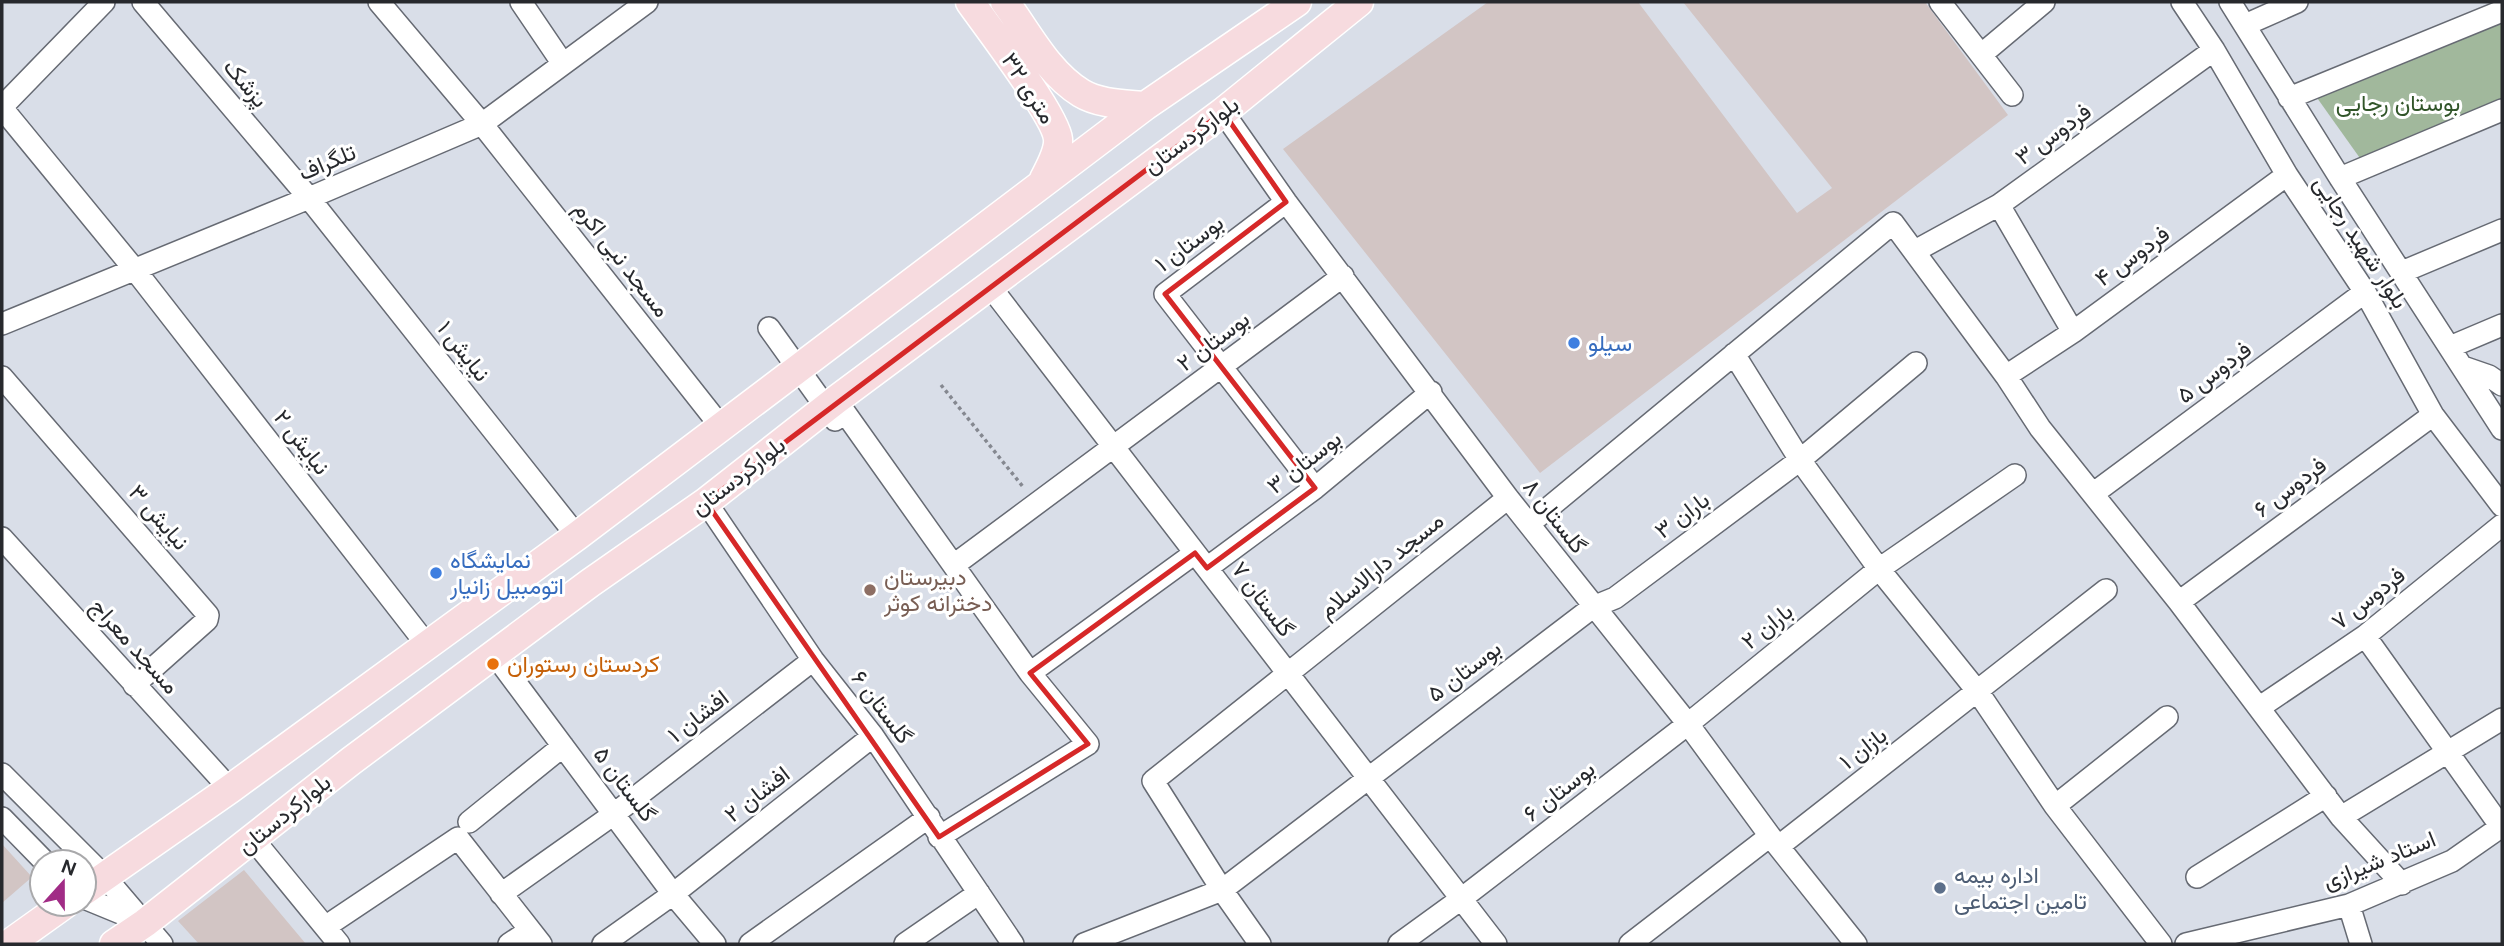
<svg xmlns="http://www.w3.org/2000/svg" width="2504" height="946" font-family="'DM Sans',Vazirmatn,sans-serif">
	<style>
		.green { fill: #a1b89c }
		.building { fill: #d2c5c4 }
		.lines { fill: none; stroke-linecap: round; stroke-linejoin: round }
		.minor-casing { stroke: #666a73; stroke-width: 24 }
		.major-casing { stroke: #fff; stroke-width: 31 }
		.path { stroke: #858890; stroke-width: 3.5; stroke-dasharray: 3.5 3.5; stroke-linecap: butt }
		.minor { stroke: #fff; stroke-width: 21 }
		.major { stroke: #f7dbdf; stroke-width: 28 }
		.marked { fill: none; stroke: #d62828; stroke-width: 5; stroke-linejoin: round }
		.shop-dot { fill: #3f7fe0; stroke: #fff; stroke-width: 2.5 }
		.education-dot { fill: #8d6e63; stroke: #fff; stroke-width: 2.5 }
		.food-dot { fill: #e8710a; stroke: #fff; stroke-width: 2.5 }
		.service-dot { fill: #5c6f8a; stroke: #fff; stroke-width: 2.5 }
		.labels { text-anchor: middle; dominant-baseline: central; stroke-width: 6; stroke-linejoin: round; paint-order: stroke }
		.street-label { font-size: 23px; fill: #27292d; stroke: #fff }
		.park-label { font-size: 23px; fill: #315529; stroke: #fff }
		.shop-label { font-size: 23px; fill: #366cbe; stroke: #fff; text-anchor: start }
		.education-label { font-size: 23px; fill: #785e54; stroke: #fff; text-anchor: start }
		.food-label { font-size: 23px; fill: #c56008; stroke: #fff; text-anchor: start }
		.service-label { font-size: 23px; fill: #4e5e75; stroke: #fff; text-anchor: start }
	</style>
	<rect width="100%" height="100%" fill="#d9dee8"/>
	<path class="green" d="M2502,18v83l-140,60 -47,-66z"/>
	<path class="building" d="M1488,2h150l159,211 35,-25 -149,-186h242l83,113 -468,358 -257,-324z
		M2,844l30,33 -30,26z
		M244,870l62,74h-107l-21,-23z"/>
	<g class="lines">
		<defs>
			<path id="minor" d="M143,2l166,196 268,338
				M379,2l103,122 240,304
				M521,2l42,62
				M1940,2l72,93
				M2182,2l32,48 73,125 78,117 68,123 69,91
				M2230,2l110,176 162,251
				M2245,25l52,-23
				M1982,54l62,-52
				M2289,98l213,-87
				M2,107l102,-105
				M2,108l133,162 292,375
				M1223,112l63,90 222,296 180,226 82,112 86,108
				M2340,178l162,-68
				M1286,202l-121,92 150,194
				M1999,205l74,127
				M1915,251l84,-46 215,-155
				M2402,272l100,-42
				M989,285l507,659
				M2,324l307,-126 173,-74 165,-122
				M769,328l66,92
				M2450,347l52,-22
				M1734,354l66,106 79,109 99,123 77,114 106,138
				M2463,367l26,9 13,9
				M2006,376l67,-44 214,-157
				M2,377l206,238 -1,5 -73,65
				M836,400l194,273 58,71 -149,93
				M2094,493l271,-201
				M706,502l107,158 60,76 140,208
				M1529,524l364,-301 113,153 34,52 139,174 162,215 61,67
				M2,538l228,251
				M954,565l389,-289
				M1207,568l108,-80 116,-96
				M2179,602l254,-187
				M2365,636l136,191
				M495,655l178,239 42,50
				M1030,673l165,-120
				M2260,707l105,-71 137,-111
				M2,774l103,103 57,67
				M2055,806l112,-89
				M2341,817l161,-98
				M2,818l43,44
				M469,822l94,-76
				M253,839l86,105
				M1779,846l327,-256
				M2197,877l129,-81
				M501,894l113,-80 199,-154
				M84,898l56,23
				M2349,905l12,39
				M325,927l133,-89 83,106
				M509,944l20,-13
				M603,944l70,-50 200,-158
				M750,944l179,-127
				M905,944l74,-51
				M1084,944l138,-54 371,-283 22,-9 185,-138 116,-97
				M1260,944l-38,-54 -69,-109 355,-283
				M1399,944l62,-45 227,-175 191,-155 136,-94
				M1630,944l140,-108
				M2186,944l163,-39 103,-44 50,-35"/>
			<path id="major" d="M970,2c17,24 86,114 88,137 1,13 -8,28 -14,40
				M1005,2c23,31 42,70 76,91 18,11 43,11 64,13
				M84,891l146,-102 347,-253 568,-430 152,-104
				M9,944l56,-40
				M114,944l31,-21 206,-162 239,-178 116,-81 130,-102 387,-288 136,-110"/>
		</defs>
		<use href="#minor" class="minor-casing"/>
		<use href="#major" class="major-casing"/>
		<path class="path" d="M941,385l83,103"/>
		<use href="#minor" class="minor"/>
		<use href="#major" class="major"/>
	</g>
	<path class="marked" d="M1223,112l63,90 -121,92 150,194 -108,80 -12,-15 -165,120 58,71 -149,93 -233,-335z"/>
	<g class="shop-dot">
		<circle cx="1574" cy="343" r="7"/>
		<circle cx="436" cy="573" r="7"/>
	</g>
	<circle class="education-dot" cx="870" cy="590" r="7"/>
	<circle class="food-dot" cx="493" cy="664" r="7"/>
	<circle class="service-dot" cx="1940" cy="888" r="7"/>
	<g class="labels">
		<g class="street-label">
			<text transform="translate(246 83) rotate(50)">پزشک</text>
			<text transform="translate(1029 88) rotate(57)">۳۲ متری</text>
			<text transform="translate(2053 134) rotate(-36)">فردوس ۳</text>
			<text transform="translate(1191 135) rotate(-37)">بلوارکردستان</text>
			<text transform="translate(327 162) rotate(-23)">تلگراف</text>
			<text transform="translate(2361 242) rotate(57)">بلوار شهید رجایی</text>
			<text transform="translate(1189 243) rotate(-37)">بوستان ۱</text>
			<text transform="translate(2132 256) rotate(-36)">فردوس ۴</text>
			<text transform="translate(622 259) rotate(52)">مسجد نبی اکرم</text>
			<text transform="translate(1213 341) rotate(-37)">بوستان ۲</text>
			<text transform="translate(464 351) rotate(52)">نیایش ۱</text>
			<text transform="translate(2214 372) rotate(-37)">فردوس ۵</text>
			<text transform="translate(302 442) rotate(52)">نیایش ۲</text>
			<text transform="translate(1304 462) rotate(-38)">بوستان ۳</text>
			<text transform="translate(738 476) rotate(-38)">بلوارکردستان</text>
			<text transform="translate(2290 487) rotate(-37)">فردوس ۶</text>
			<text transform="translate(1682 515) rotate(-37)">باران ۳</text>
			<text transform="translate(1555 516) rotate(52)">گلستان ۸</text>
			<text transform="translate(159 517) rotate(49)">نیایش ۳</text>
			<text transform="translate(1381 565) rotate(-39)">مسجد دارالاسلام</text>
			<text transform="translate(2368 598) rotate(-38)">فردوس ۷</text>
			<text transform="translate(1263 599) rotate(53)">گلستان ۷</text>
			<text transform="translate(1767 626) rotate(-39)">باران ۲</text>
			<text transform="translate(135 646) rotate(48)">مسجد معراج</text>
			<text transform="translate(1464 671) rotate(-37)">بوستان ۵</text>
			<text transform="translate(882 707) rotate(53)">گلستان ۶</text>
			<text transform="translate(698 716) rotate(-38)">افشان ۱</text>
			<text transform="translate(1863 748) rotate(-38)">بازان ۱</text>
			<text transform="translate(625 784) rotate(53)">گلستان ۵</text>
			<text transform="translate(1559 791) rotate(-38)">بوستان ۶</text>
			<text transform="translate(757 794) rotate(-38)">افشان ۲</text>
			<text transform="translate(284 814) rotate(-39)">بلوارکردستان</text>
			<text transform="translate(2379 860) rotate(-22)">استاد شیرازی</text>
		</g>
		<g class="park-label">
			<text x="2398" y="103">بوستان رجایی</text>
		</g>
		<g class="shop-label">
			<text x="1588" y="343">سیلو</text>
			<text x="450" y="560">نمایشگاه<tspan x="450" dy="26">اتومبیل زانیار</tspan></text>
		</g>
		<g class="education-label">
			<text x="884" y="577">دبیرستان<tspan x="884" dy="26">دخترانه کوثر</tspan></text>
		</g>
		<g class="food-label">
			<text x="507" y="664">کردستان رستوران</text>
		</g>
		<g class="service-label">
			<text x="1954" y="875">اداره بیمه<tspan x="1954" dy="26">تامین اجتماعی</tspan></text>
		</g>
	</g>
	<rect width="2504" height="946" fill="none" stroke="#27292d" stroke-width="7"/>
	<g transform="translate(63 883) rotate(21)"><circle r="33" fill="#ffffff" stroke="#a9a9ab" stroke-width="2"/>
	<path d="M0-5L12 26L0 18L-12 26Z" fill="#a12c86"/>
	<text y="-10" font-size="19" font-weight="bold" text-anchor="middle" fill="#27292d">N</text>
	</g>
</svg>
